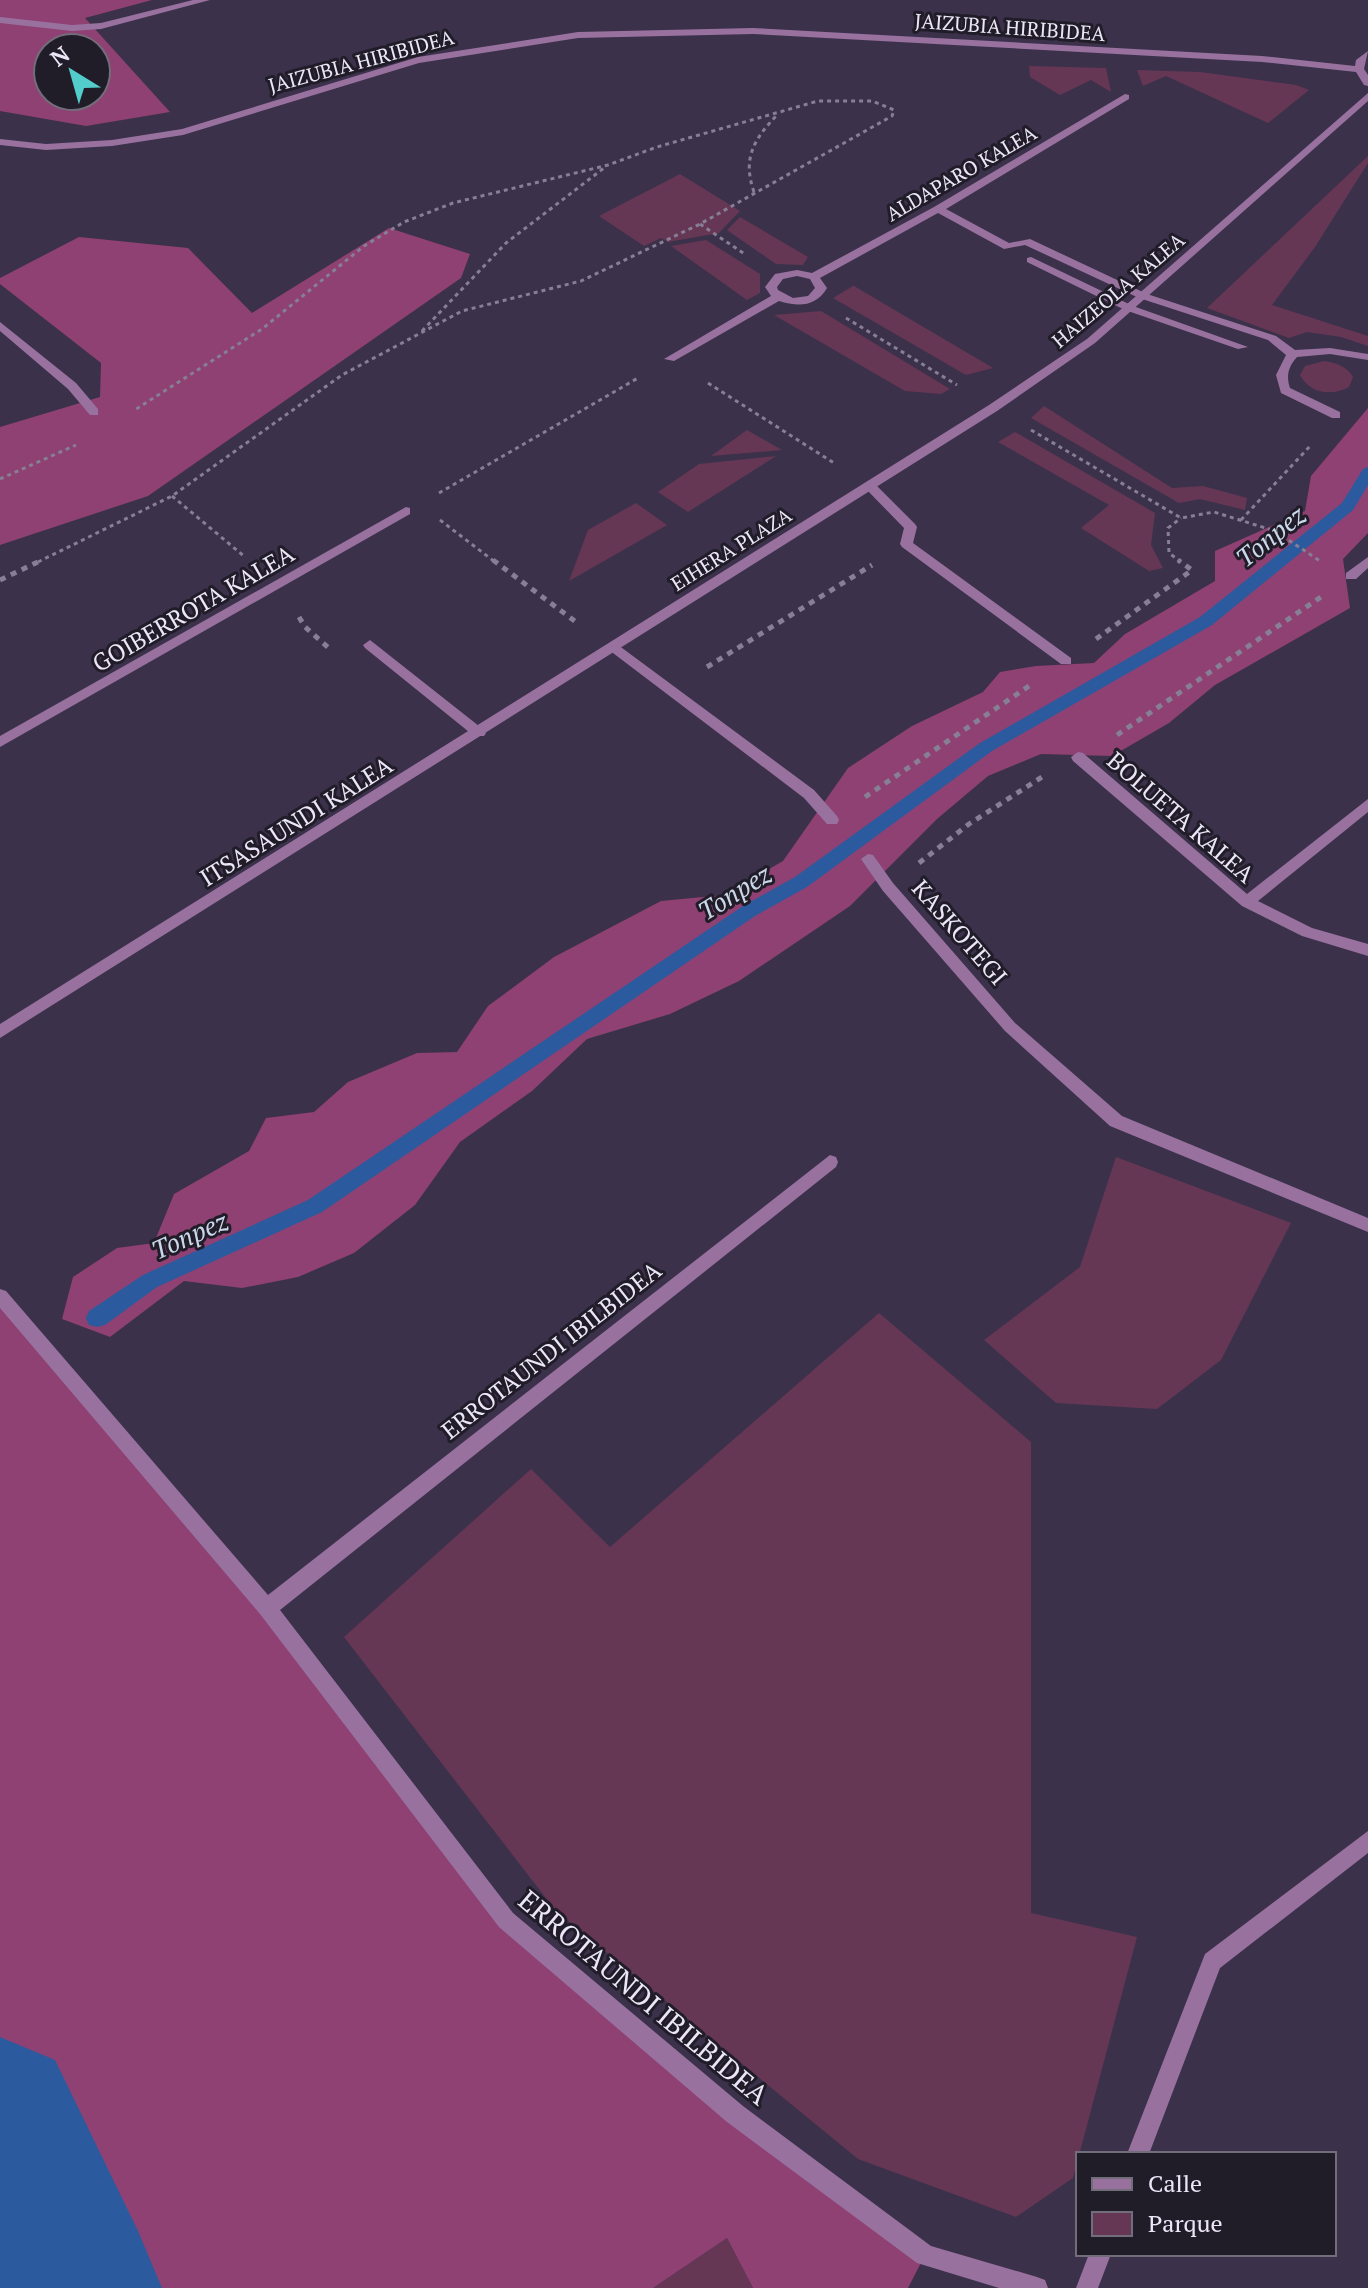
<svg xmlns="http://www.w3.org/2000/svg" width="1368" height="2288" font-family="'PT Serif',serif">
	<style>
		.green { fill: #663754 }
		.forest { fill: #8e4172; fill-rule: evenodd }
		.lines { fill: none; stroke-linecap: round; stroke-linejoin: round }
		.stream { fill: #2b5b9e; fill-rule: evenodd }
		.river { fill: #2b5b9e; fill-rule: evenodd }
		.path-far1 { stroke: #877f95; stroke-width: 3; stroke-dasharray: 4 4; stroke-linecap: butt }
		.path { stroke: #877f95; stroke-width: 5; stroke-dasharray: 6 6; stroke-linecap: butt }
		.service { fill: #99719f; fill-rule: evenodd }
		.pedestrian { fill: #99719f; fill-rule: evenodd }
		.minor { fill: #99719f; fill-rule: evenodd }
		.labels { text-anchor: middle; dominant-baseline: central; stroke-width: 6; stroke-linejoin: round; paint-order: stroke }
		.far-street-label { font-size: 20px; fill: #ece7f8; stroke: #201c28 }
		.street-label { font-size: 24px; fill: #ece7f8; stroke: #201c28 }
		.water-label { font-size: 26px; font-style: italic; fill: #cbd8eb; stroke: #201c28 }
		.near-street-label { font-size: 28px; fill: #ece7f8; stroke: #201c28 }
	</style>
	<rect width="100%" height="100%" fill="#3b314b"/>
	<path class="green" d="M1029,66l77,2 5,24 -20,-12 -31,15 -30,-18z
		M1137,70l63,2 96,13 13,5 -41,33 -102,-47 -23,10z
		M1368,156v7l-53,84 -43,58 96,31v10l-27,-9 -34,-5 -18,6 -82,-30z
		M680,174l60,37 -21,22 -51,9 -7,-4 -17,8 -45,-30z
		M740,217l68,40 -5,8 -27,-1 -49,-34z
		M706,240l54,34v19l-13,7 -76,-54z
		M853,286h1l139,82 -27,7 -133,-77z
		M821,311l129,78 -9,5 -36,-3 -131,-76z
		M1324,361c12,2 23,5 29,16l-4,10c-18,10 -40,6 -49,-12l5,-9z
		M1044,406l128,82 31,-2 44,12 -2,12 -45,-11 -21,4 -148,-85z
		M747,430l35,20 -71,6z
		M1015,432l140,81 -4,32 12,23 -14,3 -68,-43 28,-23 -111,-63z
		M776,456l-88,56 -30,-20 41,-28z
		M636,503l31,22 -98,56 19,-51z
		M1116,1157l175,66 -70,137 -64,49 -101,-6 -72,-63 96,-73z
		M879,1313l152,129v471l106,24 -64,241 -57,39 -158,-58 -302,-248 -212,-274 187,-168 79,78z
		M727,2238l26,50h-100z"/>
	<path class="forest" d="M0,0h152l-67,18 85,94 -84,14 -86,-15zM48,48h48v48h-48z
		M389,228l81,26 -9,24 -313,218 -148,49v-118l100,-30 1,-34 -101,-79v-6l79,-41 109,11 64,65z
		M1368,408v125l-25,26 7,49 -135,77 -46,38 -57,33 -71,-2 -53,22 -51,43 -87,87 -111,75 -69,33 -83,25 -55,52 -72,51 -45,63 -61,48 -56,24 -56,11 -58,-7 -74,56 -48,-18 11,-42 44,-29 37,-5 20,-49 75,-43 17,-33 48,-6 34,-30 69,-29 40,-1 31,-46 66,-49 107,-56 63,-6 59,-34 65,-93 64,-42 71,-34 17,-20 36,-6 58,-3 31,-29 90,-53v-30l90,-40 6,-35z
		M0,1296l267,312 239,312 419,335 -17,33h-155l-26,-50 -74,50h-653z"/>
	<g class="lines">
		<path class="stream" d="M1368,467v18l-15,25 -141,115 -220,126 -185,136 -52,29 -433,296 -165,75 -52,38 -8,2 -8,-2 -3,-7 3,-7 54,-36 165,-75 435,-294 52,-29 185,-134 220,-126 142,-114 21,-34z"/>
		<path class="river" d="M0,2037l55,23 83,171 24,57h-162z"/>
		<path class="path-far1" d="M754,192c-12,-34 0,-53 24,-78
			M700,224l46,31
			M846,318l111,67
			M422,331l84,-88 98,-75
			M708,383l126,80
			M1031,430l150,88 33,-6 61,19 45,30
			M0,479l76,-34
			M439,493l199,-115
			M172,496l73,61
			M440,520l55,42
			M1241,520l71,-76
			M38,562l134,-66 170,-121 120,-64 119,-30 119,-57 192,-108 2,-6 -22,-9h-54l-161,46 -49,18 -155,38 -49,19 -40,24 -102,83 -129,82
			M1181,562l-12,-9 -1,-25 13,-10"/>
		<path class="path" d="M493,560l83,62
			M0,580l42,-20
			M299,617l6,10 26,23
			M1096,639l96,-69 -14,-10
			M707,667l165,-102
			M1117,735l204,-138
			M865,797l167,-113
			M919,863l50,-39 73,-47"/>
		<path class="service" d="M193,0h17l-109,29 -29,2 -72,-8v-6l72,8 29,-2z
			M1031,257l102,49 115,41 -10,2 -113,-39 -98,-48v-4z
			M0,322l76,61 22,26v6h-8l-22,-26 -68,-58z
			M370,640l114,90 2,3 -2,3h-10l-109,-88 -2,-3z"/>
		<path class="pedestrian" d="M1125,94l4,1v4l-183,110 63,34 21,-4 117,55 129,42 19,14 35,-2 38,6v6l-38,-6 -33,3c-9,10 -11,19 -7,31l50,24v6h-8l-51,-25 -5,-18 10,-20 -18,-15 -129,-42 -114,-53 -21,4 -66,-36 -118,65 7,10c-11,19 -29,19 -48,13l-105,60 -10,-2 107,-63 -6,-9 10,-13 22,-4 15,3 122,-66zM797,276l13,3 5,9 -7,8 -15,2 -15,-8 -1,-3 6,-8z
			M870,482l4,1 41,41 2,3 -4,16 158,115v6h-10l-159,-117 -2,-3 4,-16 -38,-39v-6z
			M406,507l4,1v6l-410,233v-11z
			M1368,557v11l-12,11h-10v-6z
			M614,642l200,148 23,26 2,4 -2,4h-10l-23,-26 -195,-148 -2,-3z
			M868,854l5,1 20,28 122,140 107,93 246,102v14l-258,-106 -105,-95 -122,-140 -22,-32z"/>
		<path class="minor" d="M753,28l509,28 93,10 1,-6 12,-9 -4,18 4,6v11l-4,-1 -8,-13 -94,-10 -509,-28 -175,4 -159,25 -236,72 -71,11 -66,4 -46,-5v-6l46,5 66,-4 70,-11 236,-72 160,-25z
			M1368,93v8l-273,242 -98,68 -997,627v-14l989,-619 98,-66z
			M1078,752l5,1 164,141 121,-95v13l-110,89 54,27 56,16v12l-66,-20 -60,-30 -169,-145 -2,-4z
			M830,1155l6,2 2,5 -2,5 -556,443 233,303 230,193 188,140 106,31 8,3 3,8h-49l-82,-25 -190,-141 -228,-195 -239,-313 -260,-306v-19l6,2 262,304z
			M1368,1831v22l-148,115 -71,186h-22l78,-200z
			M1089,2254h22l-13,34h-22z"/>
	</g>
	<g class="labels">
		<g class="far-street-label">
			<text transform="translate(1010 27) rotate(4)">JAIZUBIA HIRIBIDEA</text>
			<text transform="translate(361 61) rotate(-15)">JAIZUBIA HIRIBIDEA</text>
			<text transform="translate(961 173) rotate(-30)">ALDAPARO KALEA</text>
			<text transform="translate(1118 290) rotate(-40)">HAIZEOLA KALEA</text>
			<text transform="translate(731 549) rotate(-32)">EIHERA PLAZA</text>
		</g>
		<g class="street-label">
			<text transform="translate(193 608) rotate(-30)">GOIBERROTA KALEA</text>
			<text transform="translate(1181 817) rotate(41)">BOLUETA KALEA</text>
			<text transform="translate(296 821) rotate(-32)">ITSASAUNDI KALEA</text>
			<text transform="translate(960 932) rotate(49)">KASKOTEGI</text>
			<text transform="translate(551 1350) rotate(-38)">ERROTAUNDI IBILBIDEA</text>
		</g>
		<g class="water-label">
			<text transform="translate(1270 536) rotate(-39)">Tonpez</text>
			<text transform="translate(734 892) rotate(-32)">Tonpez</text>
			<text transform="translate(189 1235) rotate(-24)">Tonpez</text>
		</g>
		<g class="near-street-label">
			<text transform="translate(644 1997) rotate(40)">ERROTAUNDI IBILBIDEA</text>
		</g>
	</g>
	<rect x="1076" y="2152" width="260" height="104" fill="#201c28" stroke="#726d7b" stroke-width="2"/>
	<rect x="1092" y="2178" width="40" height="12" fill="#99719f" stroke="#726d7b" stroke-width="2"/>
	<text x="1148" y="2192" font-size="24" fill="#ece7f8">Calle</text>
	<rect x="1092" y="2212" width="40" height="24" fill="#663754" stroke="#726d7b" stroke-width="2"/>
	<text x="1148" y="2232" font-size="24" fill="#ece7f8">Parque</text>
	<g transform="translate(72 72) rotate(323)"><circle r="38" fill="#201c28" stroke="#726d7b" stroke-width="2"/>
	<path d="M0-6L14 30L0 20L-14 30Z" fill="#53cdcb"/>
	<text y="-12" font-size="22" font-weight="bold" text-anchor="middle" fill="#ece7f8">N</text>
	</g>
</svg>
